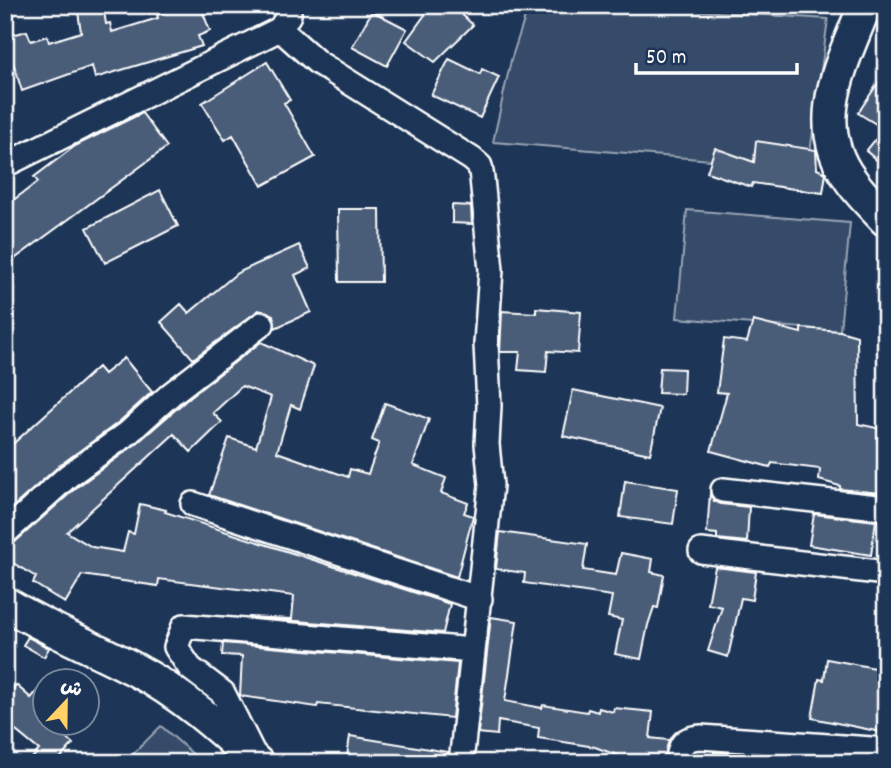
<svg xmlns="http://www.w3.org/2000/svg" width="891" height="768" font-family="Dekko,'Playpen Sans Arabic',sans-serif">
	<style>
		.green { fill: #364b69; stroke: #9aa5b4; stroke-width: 2 }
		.building { fill: #4a5d79; stroke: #fff; stroke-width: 2 }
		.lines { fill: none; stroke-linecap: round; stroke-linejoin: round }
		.street-casing { stroke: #fff; stroke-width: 28 }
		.secondary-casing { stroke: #fff; stroke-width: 37 }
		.street { stroke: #1d3557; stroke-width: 23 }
		.secondary { stroke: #1d3557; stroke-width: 32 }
	</style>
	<rect width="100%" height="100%" fill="#1d3557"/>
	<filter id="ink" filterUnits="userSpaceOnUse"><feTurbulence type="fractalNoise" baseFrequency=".0143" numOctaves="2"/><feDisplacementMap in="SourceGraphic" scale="14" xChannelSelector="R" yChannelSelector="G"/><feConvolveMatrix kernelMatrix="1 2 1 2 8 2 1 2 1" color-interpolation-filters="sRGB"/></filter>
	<g filter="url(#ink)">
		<path class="green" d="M529,5h79l220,14 -20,149 -315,-26 18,-82z
			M687,210l163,13 -10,108 -163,-13z
			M161,726l42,37h-79z"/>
		<path class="building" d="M77,5h26l3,19 4,-1 2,9 46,-14 -1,-3 26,-10h17l10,26 -12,5 4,10 -107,32 -3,-12 -70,25 -17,-54 22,-6 4,10 16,-5 2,6 32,-10z
			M432,5h20l21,20 -38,37 -29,-21z
			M372,11l35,18 -20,37 -35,-19z
			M449,59l31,15 2,-5 17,8 -19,41 -49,-23z
			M267,62l23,38 -6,3 31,54 -53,29 -29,-51 -8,5 -23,-37z
			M886,71v97l-20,-17 18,-22 -26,-16z
			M142,113l25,34 -162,119v-60l33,-24 -4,-5 41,-31z
			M756,141l60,9 1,19 9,4 -3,20 -70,-10 -2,4 -44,-15 8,-24 39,14z
			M160,190l18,36 -73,37 -18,-35z
			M452,205l19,1 1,18 -20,-1z
			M338,209h42l1,73h-42z
			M299,245l11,23 -15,7 16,37 -36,16 -2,-13 -14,-5 -66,49 -32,-37 20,-18 8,9 48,-40z
			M536,308l45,4 -3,41 -30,-2 -2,21 -28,-2 2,-18h-20l2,-41 34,2z
			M753,321l48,12v-5l39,3 17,5 1,88 28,6v50h-3l-2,13 -41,-4v-3l-21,-6 1,-11 -48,-6 -2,4 -59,-16 16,-58 -10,-1 7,-53 23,3z
			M261,342l53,24 -14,43 -9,-4 -14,47 71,25 2,-8 18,5 11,-31 -7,-3 13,-37 44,16 -16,46 33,13 -5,15 27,10 -4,10 9,3 -16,61 -248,-82 20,-57 27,9 15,-50 -29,-11 -29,27 9,9 -31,30 -17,-18 -107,98 25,15 31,5 5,-20 6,2 6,-30 26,6 -1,2 285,92 -7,29 -195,-16 44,2 2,-23 -135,-17 -1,7 -76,-11 -17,28 -32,-20 3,-6 -31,-19v-11l9,-4 63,-56 59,-43 55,-48z
			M124,358l28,34 -33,30 -60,44 -54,48v-63l93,-84 6,7z
			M660,368l24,1 -1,25 -25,-1z
			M573,390l87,18 -10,46 -87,-18z
			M625,481l53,8 -5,35 -53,-7z
			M710,493l4,8 7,3 28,3 -2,35 -30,-3v-5l-10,-1z
			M814,514l62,7 -5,34 -62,-10z
			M500,532l87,12 -4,26 33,5 5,-22 32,6 -2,13 13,3 -6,33 -4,-1 -6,18 -7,34 -26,-5 7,-34 -14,-3 4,-21 -88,-13 1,-10 -29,-4z
			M715,567l41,5 -4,28 -11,-2 -13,59 -20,-6 14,-44 -14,-3z
			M491,617l26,4 -12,80 37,7 1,-3 44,7 1,-3 10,3 1,-4 14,4 1,-4 39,4 -3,26 19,2 -6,22 -41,-5 -27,-10 -57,-9 1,-10 -41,-7 -1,14 -19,-2z
			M28,637l21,11 -5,9 -21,-12z
			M223,643l235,20 -6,55 -134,-14 -1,3 -77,-11 2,-40 -20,-1z
			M827,659l59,11v63l-74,-15 7,-39 5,1z
			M46,681v42h4l23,21 -17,19h-28l11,-13 -34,-28v-25l11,-12 15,13z
			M350,736l98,16 -1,11h-101z
			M714,752l27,2v9h-28z"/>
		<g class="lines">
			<defs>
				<path id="street" d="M289,5v10l-9,14 37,33 155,97 8,7 2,12 9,92 -5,74 3,62 -2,38 4,41 -30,278
					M5,165l275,-136
					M723,490l163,18
					M193,504l287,95
					M5,533l63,-57 60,-43 43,-39 91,-70
					M701,551l185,22
					M252,751l-29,-58 -33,-25 -14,-21 8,-21 289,24
					M677,763c3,-18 5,-25 24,-26l185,13"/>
				<path id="secondary" d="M865,5c-22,58 -57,117 -15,174 10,15 24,28 36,41
					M5,603c41,26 86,43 129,66 46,24 85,58 123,94"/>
			</defs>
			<use href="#street" class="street-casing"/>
			<use href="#secondary" class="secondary-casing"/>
			<use href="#street" class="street"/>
			<use href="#secondary" class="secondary"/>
		</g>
	</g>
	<rect width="891" height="768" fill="none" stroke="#1d3557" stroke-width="28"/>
	<rect x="14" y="14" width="863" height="740" fill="none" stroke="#fff" stroke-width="2.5" filter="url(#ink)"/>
	<g transform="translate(66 702) rotate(22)"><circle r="33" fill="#1d3557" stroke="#77869a" stroke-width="2"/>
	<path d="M0-5L12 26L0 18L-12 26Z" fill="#ffd166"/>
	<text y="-10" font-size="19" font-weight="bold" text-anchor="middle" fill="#ffffff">ش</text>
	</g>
	<path d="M636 63v10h161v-10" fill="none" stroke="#ffffff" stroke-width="3.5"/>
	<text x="646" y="63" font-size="21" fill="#ffffff" stroke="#1d3557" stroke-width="5" paint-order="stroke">50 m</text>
</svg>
